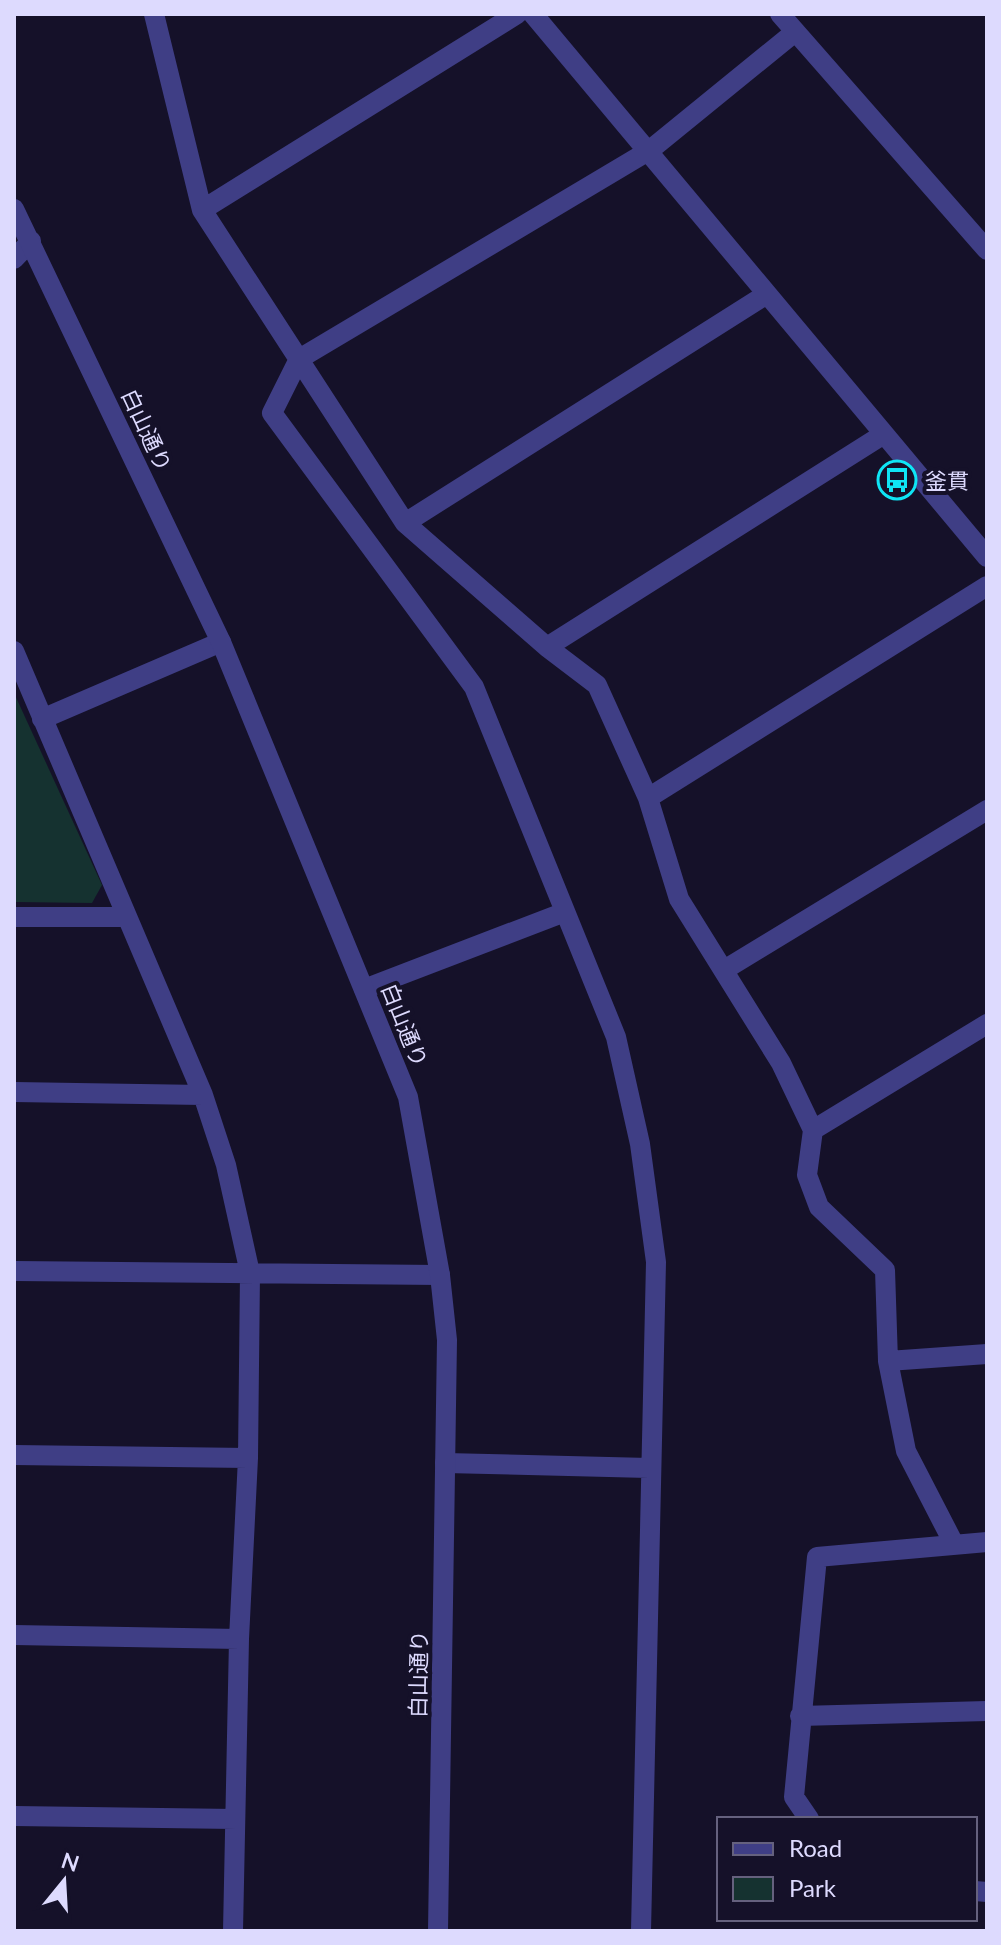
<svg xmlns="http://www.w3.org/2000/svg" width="1001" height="1945" font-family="Lato,'Noto Sans JP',sans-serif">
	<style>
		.green { fill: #153230 }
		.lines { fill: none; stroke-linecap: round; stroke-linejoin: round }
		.minor { stroke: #3f3e85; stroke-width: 20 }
		.tertiary { stroke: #3f3e85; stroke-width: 20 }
		.labels { text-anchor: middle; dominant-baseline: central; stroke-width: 8; stroke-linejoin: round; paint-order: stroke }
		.street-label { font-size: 22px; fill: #dddafe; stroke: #151129 }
		.poi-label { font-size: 22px; fill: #dddafe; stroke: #151129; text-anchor: start }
	</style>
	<rect width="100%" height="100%" fill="#151129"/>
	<path class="green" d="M14,693l88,192 -10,18 -78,-1z"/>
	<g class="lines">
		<path class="minor" d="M154,14l48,196 203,313 142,124 50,38 51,113 31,101 102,164 32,67
			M533,14l454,543
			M780,14l207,236
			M202,210l315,-196
			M14,259l17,-18
			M405,523l362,-229
			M547,647l337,-213
			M14,651l189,444 23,70 24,108 -2,185 -9,181 -6,292
			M42,719l179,-77
			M648,798l339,-212
			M14,917h112
			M724,970l263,-160
			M364,989l201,-77
			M14,1092l189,3
			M14,1271l426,4
			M888,1361l99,-7
			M14,1455l234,3
			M445,1463l204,5
			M954,1544l-48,-93 -18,-90 -3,-91 -66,-63 -12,-32 6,-45 174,-106
			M14,1635l225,4
			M800,1716l187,-5
			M14,1816l221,3
			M809,1819l-15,-22 23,-240 170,-15
			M975,1891l12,1
			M641,1931l15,-669 -16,-118 -24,-107 -142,-350 -202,-274 27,-54 351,-209 145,-118"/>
		<path class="tertiary" d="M14,209l207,433 187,455 32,178 7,65 -9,591"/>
	</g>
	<defs>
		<symbol id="bus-ring" viewBox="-11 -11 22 22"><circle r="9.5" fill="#151129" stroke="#0fe5f5" stroke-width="1.5"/><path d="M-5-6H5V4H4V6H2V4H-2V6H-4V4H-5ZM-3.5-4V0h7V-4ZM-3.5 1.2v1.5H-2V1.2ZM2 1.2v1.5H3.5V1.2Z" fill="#0fe5f5"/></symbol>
	</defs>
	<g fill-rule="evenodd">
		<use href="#bus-ring" x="875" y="458" width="44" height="44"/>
	</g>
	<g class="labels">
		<g class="street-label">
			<text transform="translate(147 430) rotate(65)">白山通り</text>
			<text transform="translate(405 1025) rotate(68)">白山通り</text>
			<text transform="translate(418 1674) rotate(-89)">白山通り</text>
		</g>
		<g class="poi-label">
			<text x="925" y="480">釜貫</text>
		</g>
	</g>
	<rect width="1001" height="1945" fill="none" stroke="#dddafe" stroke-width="32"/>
	<rect x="717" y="1817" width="260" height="104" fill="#151129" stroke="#65617e" stroke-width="2"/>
	<rect x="733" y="1843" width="40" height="12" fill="#3f3e85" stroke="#65617e" stroke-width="2"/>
	<text x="789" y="1857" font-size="24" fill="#dddafe">Road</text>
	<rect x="733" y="1877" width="40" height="24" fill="#153230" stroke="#65617e" stroke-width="2"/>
	<text x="789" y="1897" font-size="24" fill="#dddafe">Park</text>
	<g transform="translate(64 1881) rotate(18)" stroke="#151129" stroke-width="6" paint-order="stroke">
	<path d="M0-6L14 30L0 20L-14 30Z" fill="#dddafe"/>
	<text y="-12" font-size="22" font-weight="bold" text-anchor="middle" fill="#dddafe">N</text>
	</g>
</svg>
